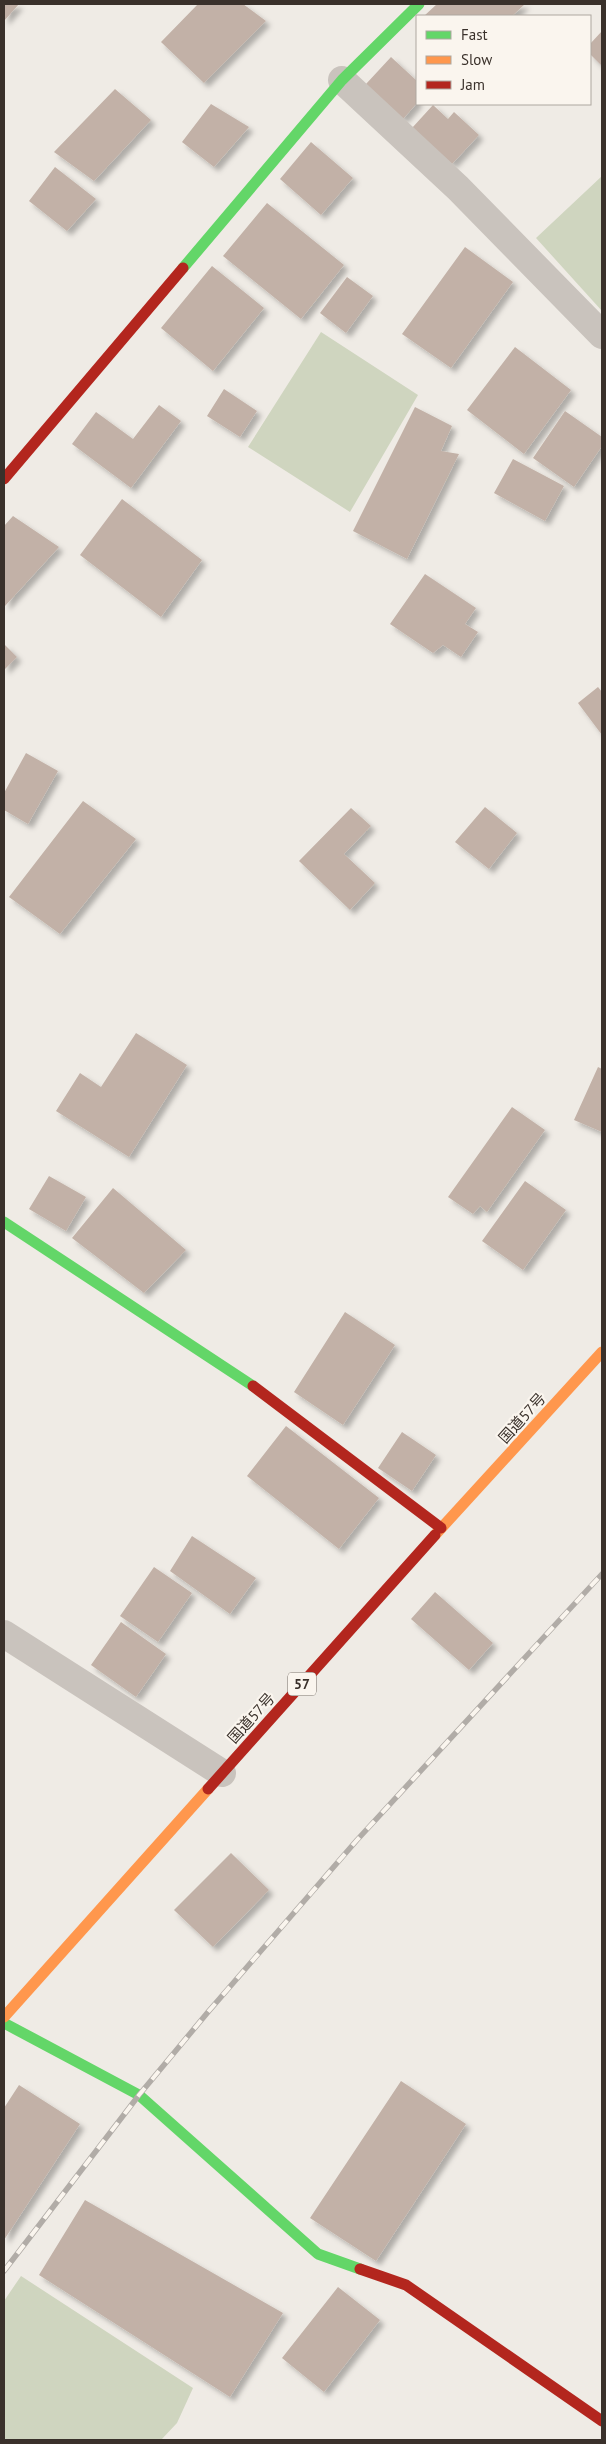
<svg xmlns="http://www.w3.org/2000/svg" width="606" height="2444" font-family="'PT Sans','Noto Sans JP',sans-serif">
	<style>
		.green { fill: #cfd5bf }
		.building { fill: #c2b1a7; filter: url(#shadow) }
		.lines { fill: none; stroke-linecap: round; stroke-linejoin: round }
		.street { stroke: #c9c3bd; stroke-width: 28 }
		.fast { stroke: #63d668; stroke-width: 11 }
		.slow { stroke: #ff974d; stroke-width: 11 }
		.jam { stroke: #b3261e; stroke-width: 11 }
		.rail-casing { stroke: #b1aca7; stroke-width: 5.5 }
		.rail { stroke: #faf5ee; stroke-width: 4; stroke-dasharray: 11; stroke-linecap: butt }
		.labels { text-anchor: middle; dominant-baseline: central; stroke-width: 4.5; stroke-linejoin: round; paint-order: stroke }
		.shield { fill: #faf5ee; stroke: #746c66; stroke-width: 1 }
		.shield-label { font-size: 14px; font-weight: bold; fill: #3a312b }
		.street-label { font-size: 15px; fill: #3a312b; stroke: #faf5ee }
	</style>
	<defs>
		<filter id="shadow"><feDropShadow dx="4.5" dy="4.5" stdDeviation="2.5" flood-color="#0004"/></filter>
	</defs>
	<rect width="100%" height="100%" fill="#efebe5"/>
	<path class="green" d="M602,176v135l-66,-73z
		M321,332l97,63 -68,117 -102,-65z
		M21,2276l172,112 -16,35 -16,17h-154l-3,-2v-137z"/>
	<path class="building" d="M4,4h15l-15,17z
		M198,4h45l23,17 -62,62 -43,-41z
		M437,4h88l-13,12h-88z
		M602,31v35l-12,-12v-10z
		M391,57l26,24v22l-14,16 -37,-35z
		M115,89l36,31 -57,61 -40,-29z
		M211,104l38,23 -35,40 -32,-25z
		M433,105l15,14 6,-7 25,23 -27,29 -40,-36z
		M311,142l42,36 -32,37 -41,-36z
		M55,167l41,32 -29,32 -38,-30z
		M267,203l77,62 -43,54 -78,-63z
		M465,247l48,35 -62,86 -49,-34z
		M212,266l52,42 -51,63 -52,-43z
		M347,277l26,19 -27,37 -26,-20z
		M515,347l56,43 -47,64 -57,-44z
		M224,389l33,22 -17,26 -33,-21z
		M159,405l22,16 -50,67 -59,-44 24,-32 37,27z
		M415,407l37,19 -11,25 18,3 -52,105 -54,-28z
		M565,411l37,26v9l-28,41 -41,-29z
		M513,459l51,27 -19,35 -51,-28z
		M122,499l80,61 -41,57 -81,-62z
		M13,516l46,31 -54,59 -1,-80z
		M425,574l51,34 -11,16 13,8 -17,25 -18,-12 -10,8 -43,-29z
		M4,644l13,13 -13,13z
		M598,687l4,5v43l-24,-32z
		M26,753l32,18 -30,53 -24,-14v-17z
		M83,801l53,38 -76,95 -51,-37z
		M485,807l32,26 -28,36 -34,-27z
		M351,808l20,18 -27,28 31,29 -25,27 -51,-49z
		M136,1033l51,32 -58,92 -73,-46 24,-38 21,14z
		M598,1067l4,2v63l-28,-12z
		M512,1107l33,23 -58,82 -7,-6 -7,8 -25,-17z
		M49,1176l37,21 -20,34 -37,-22z
		M525,1181l41,29 -43,60 -41,-29z
		M113,1188l73,62 -42,43 -72,-55z
		M345,1312l50,33 -52,80 -49,-33z
		M286,1426l93,72 -40,51 -92,-73z
		M402,1432l34,23 -24,36 -34,-23z
		M192,1536l64,42 -26,36 -60,-43z
		M154,1567l38,26 -34,49 -38,-26z
		M435,1592l58,51 -24,27 -58,-51z
		M121,1622l45,32 -30,43 -45,-32z
		M231,1853l38,37 -56,57 -39,-37z
		M401,2081l65,43 -90,137 -66,-43z
		M19,2085l61,39 -76,116v-132z
		M85,2200l198,113 -53,84 -191,-122z
		M338,2287l42,33 -56,72 -42,-34z"/>
	<g class="lines">
		<path class="street" d="M342,80l116,108 144,147
			M4,1634l218,139"/>
		<path class="fast" d="M183,268l159,-188 77,-76
			M4,1222l249,164
			M4,2023l135,72 179,159 42,15"/>
		<path class="slow" d="M435,1535l167,-183
			M4,2017l204,-228"/>
		<path class="jam" d="M4,479l179,-211
			M253,1386l188,142
			M208,1789l227,-254
			M360,2269l46,16 196,136"/>
		<defs>
			<path id="rail" d="M4,2271l135,-176 69,-83 149,-172 245,-266"/>
		</defs>
		<use href="#rail" class="rail-casing"/>
		<use href="#rail" class="rail"/>
	</g>
	<g class="labels">
		<rect class="shield" x="288" y="1672.5" width="28" height="23" rx="4"/>
		<g class="shield-label">
			<text x="302" y="1684">57</text>
		</g>
		<g class="street-label">
			<text transform="translate(522 1418) rotate(-48)">国道57号</text>
			<text transform="translate(251 1718) rotate(-48)">国道57号</text>
		</g>
	</g>
	<rect width="606" height="2444" fill="none" stroke="#3a312b" stroke-width="10"/>
	<rect x="416" y="15" width="175" height="90" fill="#faf5ee" stroke="#ada7a0"/>
	<rect x="426" y="31" width="25" height="8" fill="#63d668" stroke="#ada7a0"/>
	<text x="461" y="40" font-size="15" fill="#3a312b">Fast</text>
	<rect x="426" y="56" width="25" height="8" fill="#ff974d" stroke="#ada7a0"/>
	<text x="461" y="65" font-size="15" fill="#3a312b">Slow</text>
	<rect x="426" y="81" width="25" height="8" fill="#b3261e" stroke="#ada7a0"/>
	<text x="461" y="90" font-size="15" fill="#3a312b">Jam</text>
</svg>
